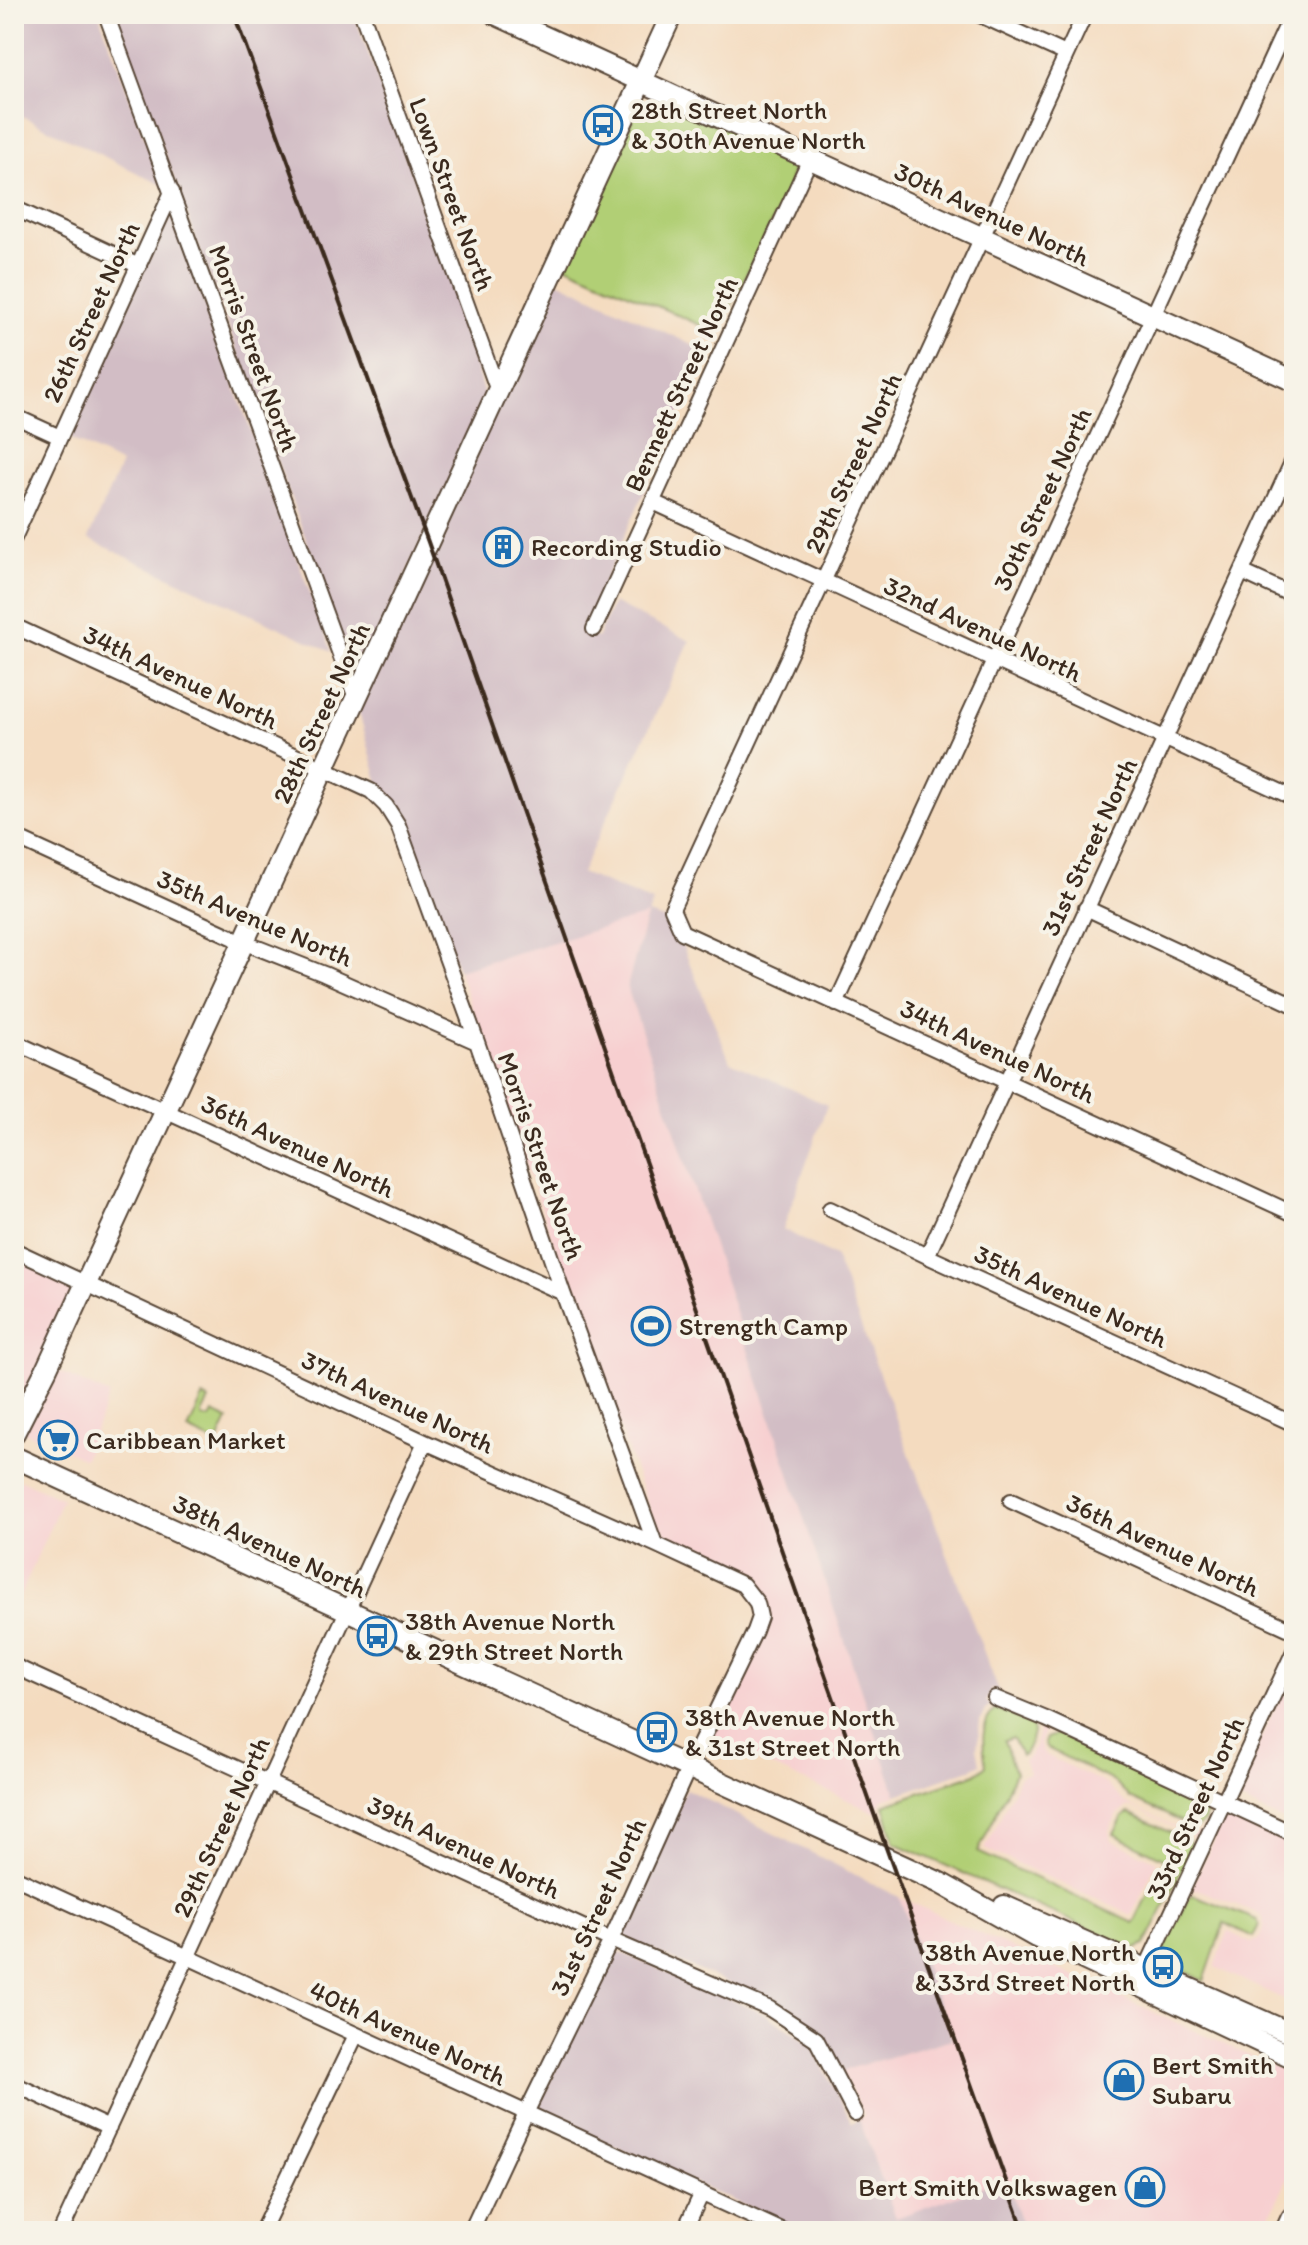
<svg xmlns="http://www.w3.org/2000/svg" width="1308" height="2245" font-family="Itim,sans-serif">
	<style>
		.built { fill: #f7cfd0 }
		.industrial { fill: #d2bdc5 }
		.green { fill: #b1cf75; stroke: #767c4a; stroke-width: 2 }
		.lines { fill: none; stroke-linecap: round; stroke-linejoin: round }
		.street-casing { stroke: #574536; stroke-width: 18 }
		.secondary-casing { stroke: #574536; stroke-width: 24 }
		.highway-casing { stroke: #574536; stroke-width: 30 }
		.street { stroke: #fff; stroke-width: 14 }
		.secondary { stroke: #fff; stroke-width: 20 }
		.highway { stroke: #fff; stroke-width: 26 }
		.rail { stroke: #3b2a1e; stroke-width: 4 }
		.labels { text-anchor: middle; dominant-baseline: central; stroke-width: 8; stroke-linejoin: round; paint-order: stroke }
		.poi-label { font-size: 26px; fill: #3b2a1e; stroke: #f7f3e8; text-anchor: start }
		.street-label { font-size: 26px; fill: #3b2a1e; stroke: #f7f3e8 }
	</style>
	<rect width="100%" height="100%" fill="#f7f3e8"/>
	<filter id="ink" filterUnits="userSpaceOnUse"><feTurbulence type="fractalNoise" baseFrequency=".0125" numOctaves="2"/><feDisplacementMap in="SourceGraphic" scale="16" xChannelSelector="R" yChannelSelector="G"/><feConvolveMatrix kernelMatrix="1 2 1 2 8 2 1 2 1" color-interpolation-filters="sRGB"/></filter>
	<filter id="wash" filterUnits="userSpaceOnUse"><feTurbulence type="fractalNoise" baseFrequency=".006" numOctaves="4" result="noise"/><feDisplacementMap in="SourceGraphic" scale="32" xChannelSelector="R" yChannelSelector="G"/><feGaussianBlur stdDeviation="1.8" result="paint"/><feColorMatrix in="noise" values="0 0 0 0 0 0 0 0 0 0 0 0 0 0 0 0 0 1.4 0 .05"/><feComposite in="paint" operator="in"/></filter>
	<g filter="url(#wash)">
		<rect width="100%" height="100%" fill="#f4dbbf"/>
		<path class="built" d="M647,914l-20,73 269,808 -13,4 -4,8 2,8 -171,-76 51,-105 6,-19 -2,-10 2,-3 -4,-8 -3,1 -14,-17 -86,-40 -90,-245 2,-3 -3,-2 -85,-246 2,-3 -4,-2 -24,-67z
			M14,1258l63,28 -63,132z
			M53,1369l56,26 -25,64 -62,-28z
			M14,1477l48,22 -48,111z
			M1294,1667v159l-61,-29z
			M1038,1724l13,5 -7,3 -5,10 5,12 62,30 21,20 65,30 11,-2 -6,12 -5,-8 -60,-29 -6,1 -8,6 -9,17 2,9 46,21 -25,54 -147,-66 35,-73 9,-3 -5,-13 5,-3 6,-12 4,-13z
			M1227,1811l67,31v162l-79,-37 12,-36 24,12 8,-4 5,-12 -1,-9 -3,-4 -63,-25 -7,1z
			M899,1897l395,179v88l-31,67h-239l-18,-53 -110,41 -37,-100 5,-4 -23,-44 111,-32z"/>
		<path class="industrial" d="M14,14h85l63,171 -148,-73z
			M114,14h240l97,266 35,122 -129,278 -178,-488 2,-4 -4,-1z
			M171,210l120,331 41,111 -244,-113 33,-75 -54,-27z
			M556,280l151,72 -109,243 3,3 -16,34 12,6 16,-35 77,38 -109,232 72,29 -5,12 22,7 4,11 -1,4 7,4 50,121 97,44 -44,124 52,28 164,435 -8,-3 -5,13 6,3 -7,5 -5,11 -3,27 3,16 -7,4 -77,27 -269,-808 20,-72 -189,55 -54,-148 -12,-20 -11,-11 -23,-82z
			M686,1789l213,108 53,142 -111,32 -21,-39 -46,-29 -155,-67z
			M613,1949l154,66 44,29 41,79 7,-4 37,99 110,-40 18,53h-225l-263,-121z"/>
		<path class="green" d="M663,102l122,53 8,9 -4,23 -71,146 -156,-69 76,-156z
			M203,1397l6,3 -7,14v3l8,2 3,-6 15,7 -11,24 -29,-14z
			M996,1709c8,3 35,10 37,19 2,7 -6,20 -9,26l-3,1 -8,-17 -9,3 11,32 -37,79 156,71 31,-64 -51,-25 9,-17 6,-4 60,28 3,8 -47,96 -10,4 -240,-106 -11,-38 91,-31 11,-8c-3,-19 -7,-44 10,-57z
			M1057,1734l138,64c12,8 16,25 0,30l-65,-30 -12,-13 -9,-6 -62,-31 -3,-5 2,-5z
			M1194,1895l63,25 2,5 -6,12 -29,-14 -20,58 -37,-19 -3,-13 26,-53z"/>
	</g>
	<g filter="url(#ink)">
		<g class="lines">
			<defs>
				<path id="street" d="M106,14l250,684
					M362,14l136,377
					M978,14l88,40
					M1085,14l-413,895 10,23 612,282
					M14,208l125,58
					M14,416l46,21
					M653,502l641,296
					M14,538l158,-346
					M1242,572l52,24
					M14,626l357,165 15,15 12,19 79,217 86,251 92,251
					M594,629l216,-470
					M14,837l229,105 81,32 153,68
					M1086,908l208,97
					M836,1004l456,-990
					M14,1042l549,251
					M830,1209l97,47 367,168
					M14,1250l411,192 230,102 88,41 14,18 3,14 -5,14 -67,138 -77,171 -85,173 -55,118
					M927,1256l367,-798
					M1011,1501l283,130
					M14,1666l597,274 159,69 46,30 39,75
					M995,1698l51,21 248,115
					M14,1877l769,354
					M1142,1977l152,-326
					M14,2084l95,44
					M61,2231l364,-789
					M262,2231l94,-196
					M684,2231l18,-38"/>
				<path id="secondary" d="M495,14l799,367
					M14,1433l32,-63 626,-1356
					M14,1457l926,426 96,54 258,121
					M1004,1906l290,129"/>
				<path id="highway" d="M1289,2231l5,-11"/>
			</defs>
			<use href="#street" class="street-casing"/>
			<use href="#secondary" class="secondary-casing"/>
			<use href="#highway" class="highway-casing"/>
			<use href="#street" class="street"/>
			<use href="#secondary" class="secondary"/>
			<use href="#highway" class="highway"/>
			<path class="rail" d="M234,14l194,528 451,1286 145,403"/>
		</g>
	</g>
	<defs>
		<symbol id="bus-ring" viewBox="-11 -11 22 22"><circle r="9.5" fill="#f7f3e8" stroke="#1f6fb2" stroke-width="1.5"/><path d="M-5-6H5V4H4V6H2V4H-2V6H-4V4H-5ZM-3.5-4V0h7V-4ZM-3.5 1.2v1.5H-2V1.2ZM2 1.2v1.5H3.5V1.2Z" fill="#1f6fb2"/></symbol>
		<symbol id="building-ring" viewBox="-11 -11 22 22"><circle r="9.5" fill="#f7f3e8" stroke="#1f6fb2" stroke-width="1.5"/><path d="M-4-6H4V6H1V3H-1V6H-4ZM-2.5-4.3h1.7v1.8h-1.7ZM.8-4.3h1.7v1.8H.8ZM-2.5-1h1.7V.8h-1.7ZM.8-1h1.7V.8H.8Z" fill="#1f6fb2"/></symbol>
		<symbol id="stadium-ring" viewBox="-11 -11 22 22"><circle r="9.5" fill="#f7f3e8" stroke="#1f6fb2" stroke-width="1.5"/><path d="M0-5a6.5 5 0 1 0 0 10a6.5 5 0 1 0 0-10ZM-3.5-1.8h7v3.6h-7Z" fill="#1f6fb2"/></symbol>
		<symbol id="supermarket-ring" viewBox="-11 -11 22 22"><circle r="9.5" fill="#f7f3e8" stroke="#1f6fb2" stroke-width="1.5"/><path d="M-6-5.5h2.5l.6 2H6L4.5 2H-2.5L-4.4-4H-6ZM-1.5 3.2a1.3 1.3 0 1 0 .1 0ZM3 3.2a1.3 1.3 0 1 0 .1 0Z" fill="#1f6fb2"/></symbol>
		<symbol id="shop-ring" viewBox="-11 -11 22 22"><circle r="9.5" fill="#f7f3e8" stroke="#1f6fb2" stroke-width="1.5"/><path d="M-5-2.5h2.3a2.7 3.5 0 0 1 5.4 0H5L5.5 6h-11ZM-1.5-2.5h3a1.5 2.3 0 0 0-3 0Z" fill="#1f6fb2"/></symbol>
	</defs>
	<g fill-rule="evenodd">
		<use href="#bus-ring" x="581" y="103" width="44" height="44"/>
		<use href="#building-ring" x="481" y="525" width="44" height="44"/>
		<use href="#stadium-ring" x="629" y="1304" width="44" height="44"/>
		<use href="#supermarket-ring" x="36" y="1418" width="44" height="44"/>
		<use href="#bus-ring" x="355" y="1614" width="44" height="44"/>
		<use href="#bus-ring" x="635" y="1710" width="44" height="44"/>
		<use href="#bus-ring" x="1141" y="1945" width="44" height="44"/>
		<use href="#shop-ring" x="1102" y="2058" width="44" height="44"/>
		<use href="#shop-ring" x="1123" y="2165" width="44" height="44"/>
	</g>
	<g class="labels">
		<g class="poi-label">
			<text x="631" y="110">28th Street North<tspan x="631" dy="30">&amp; 30th Avenue North</tspan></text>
			<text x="531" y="547">Recording Studio</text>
			<text x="679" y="1326">Strength Camp</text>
			<text x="86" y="1440">Caribbean Market</text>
			<text x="405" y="1621">38th Avenue North<tspan x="405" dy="30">&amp; 29th Street North</tspan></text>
			<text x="685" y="1717">38th Avenue North<tspan x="685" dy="30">&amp; 31st Street North</tspan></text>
			<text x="1135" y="1952" text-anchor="end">38th Avenue North<tspan x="1135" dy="30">&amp; 33rd Street North</tspan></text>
			<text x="1152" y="2065">Bert Smith<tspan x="1152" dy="30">Subaru</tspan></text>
			<text x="1117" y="2187" text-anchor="end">Bert Smith Volkswagen</text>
		</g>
		<g class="street-label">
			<text transform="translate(452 194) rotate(70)">Lown Street North</text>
			<text transform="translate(992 214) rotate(25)">30th Avenue North</text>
			<text transform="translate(91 312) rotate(-65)">26th Street North</text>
			<text transform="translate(254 348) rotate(70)">Morris Street North</text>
			<text transform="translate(681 384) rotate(-65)">Bennett Street North</text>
			<text transform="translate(853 463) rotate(-65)">29th Street North</text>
			<text transform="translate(1042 499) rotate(-65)">30th Street North</text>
			<text transform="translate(983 629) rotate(25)">32nd Avenue North</text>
			<text transform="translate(181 677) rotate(25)">34th Avenue North</text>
			<text transform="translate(321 713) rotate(-65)">28th Street North</text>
			<text transform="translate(1089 847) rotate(-65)">31st Street North</text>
			<text transform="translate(255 918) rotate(23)">35th Avenue North</text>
			<text transform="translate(998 1051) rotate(25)">34th Avenue North</text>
			<text transform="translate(298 1146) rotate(25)">36th Avenue North</text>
			<text transform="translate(541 1156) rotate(71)">Morris Street North</text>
			<text transform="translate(1071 1296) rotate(25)">35th Avenue North</text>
			<text transform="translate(398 1402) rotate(25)">37th Avenue North</text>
			<text transform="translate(1163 1545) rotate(25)">36th Avenue North</text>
			<text transform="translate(270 1546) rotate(25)">38th Avenue North</text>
			<text transform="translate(1195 1808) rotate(-65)">33rd Street North</text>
			<text transform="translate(221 1827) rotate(-65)">29th Street North</text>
			<text transform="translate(464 1847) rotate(25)">39th Avenue North</text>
			<text transform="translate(598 1907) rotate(-65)">31st Street North</text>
			<text transform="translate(408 2033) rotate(25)">40th Avenue North</text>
		</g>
	</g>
	<rect width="1308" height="2245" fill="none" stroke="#f7f3e8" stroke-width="48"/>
</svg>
